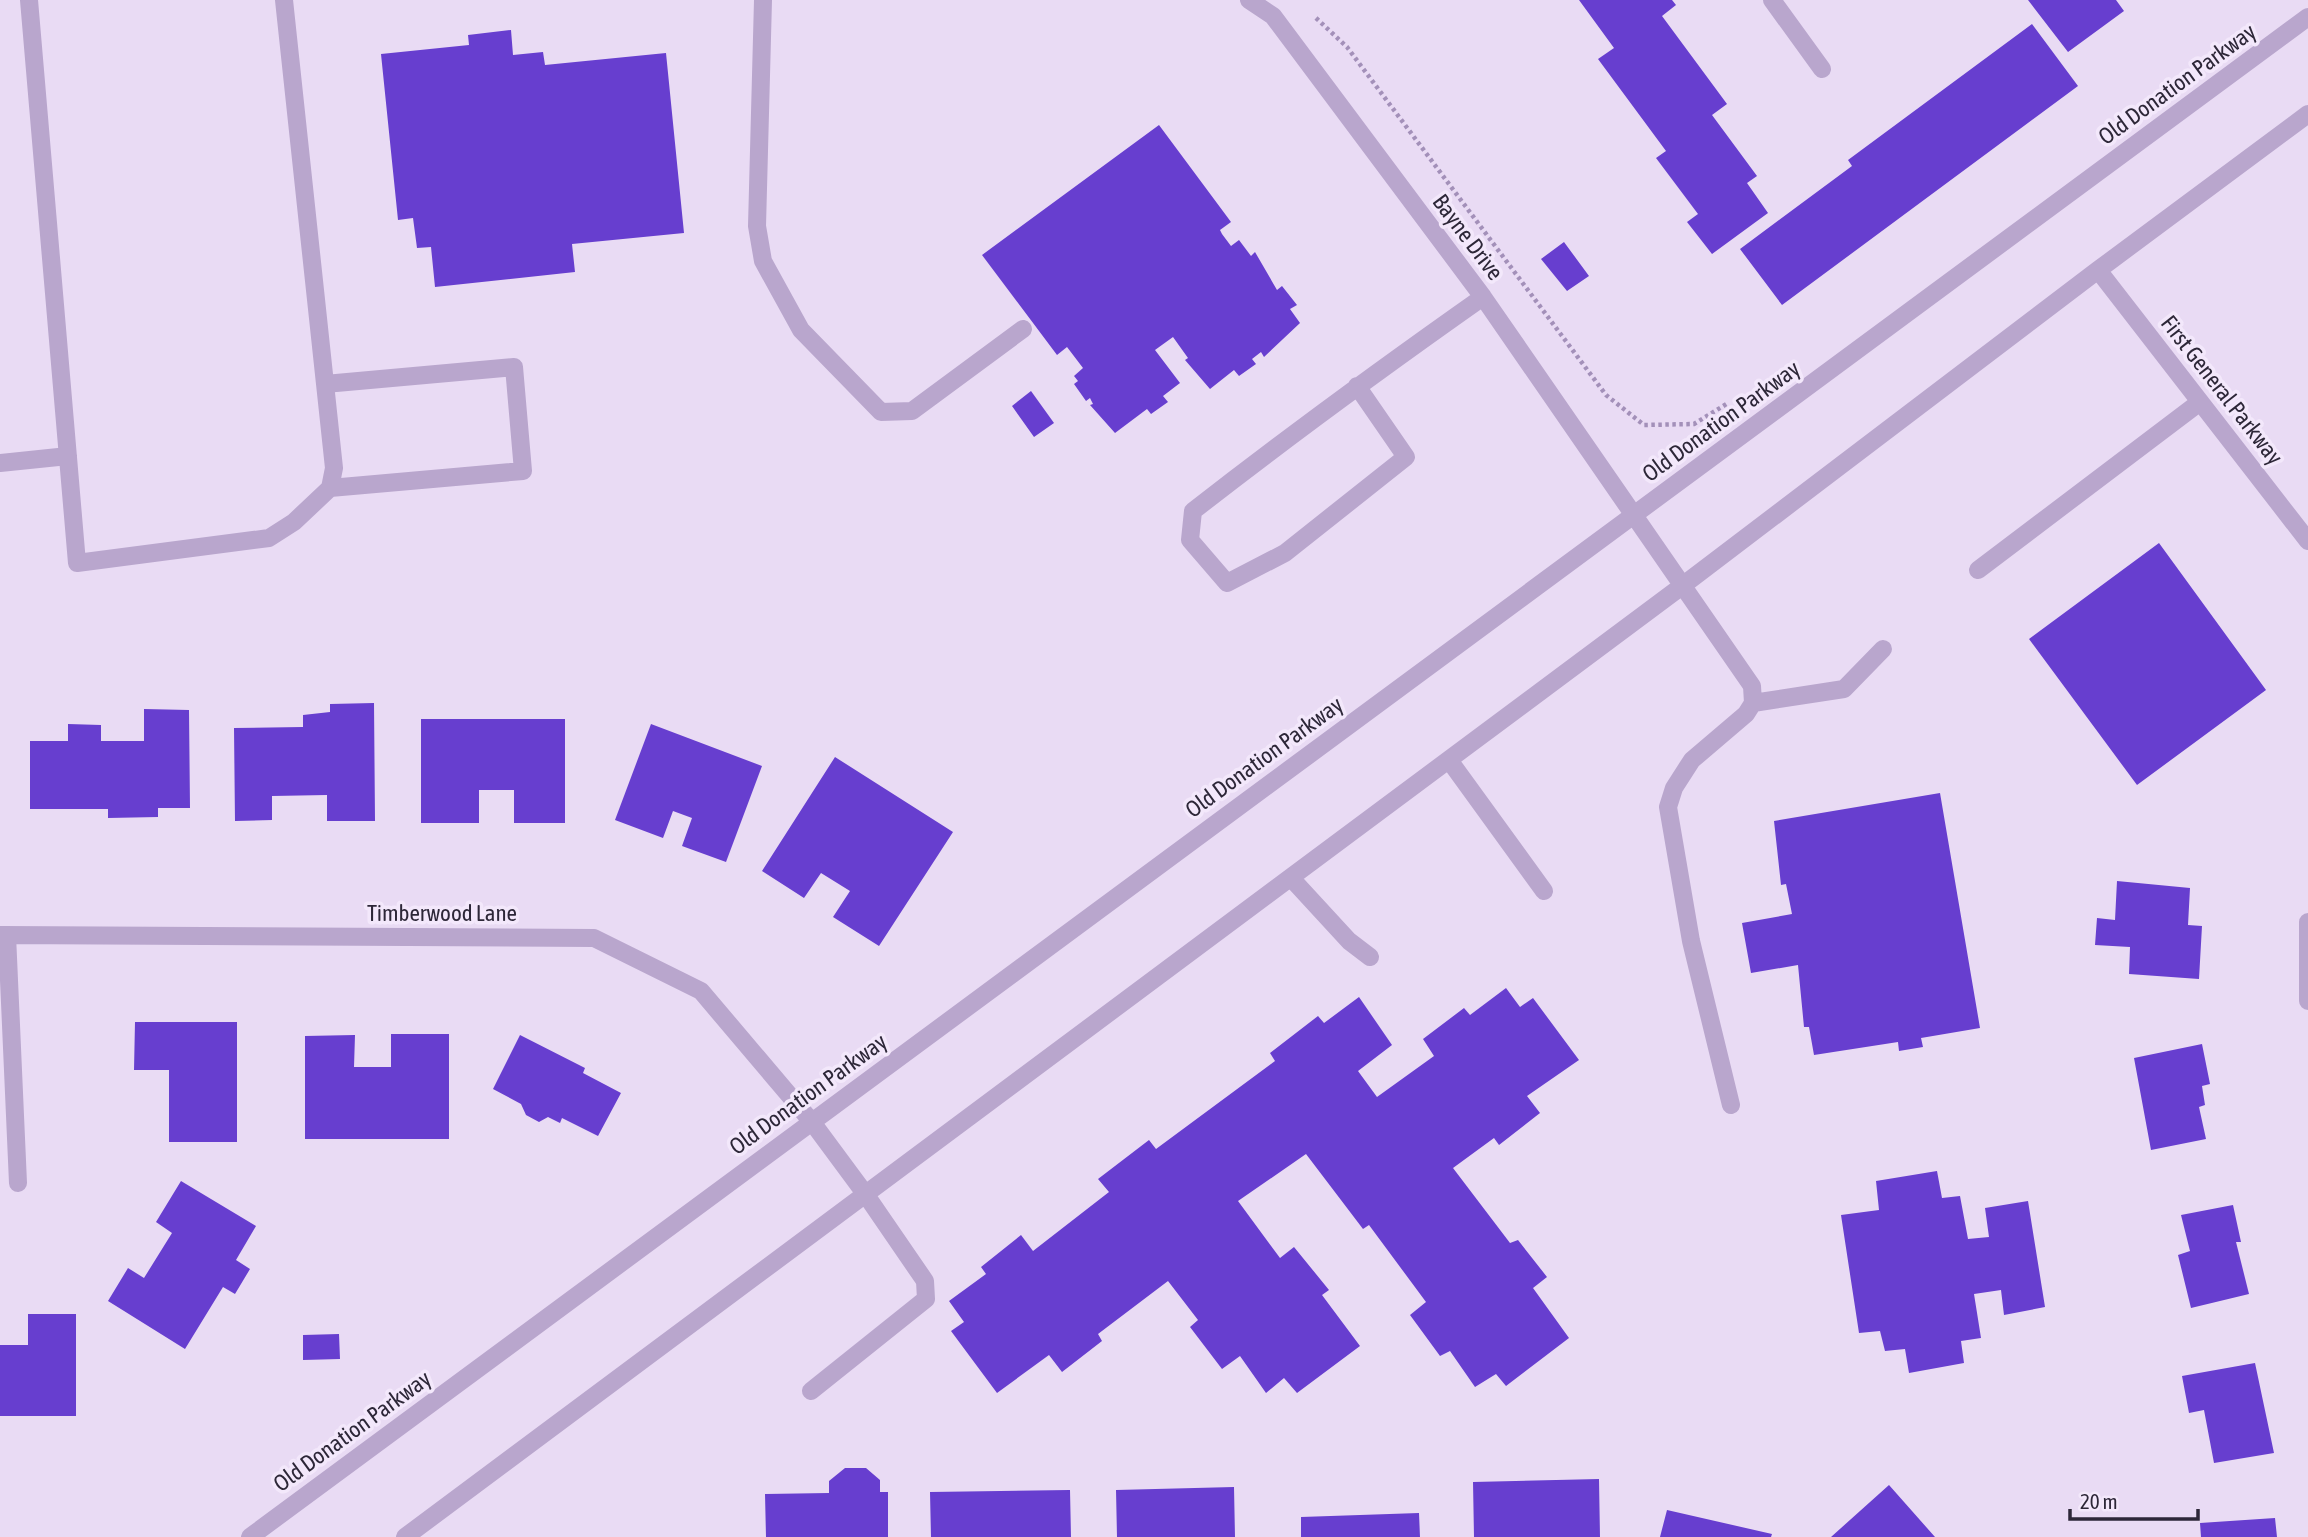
<svg xmlns="http://www.w3.org/2000/svg" width="2308" height="1537" font-family="'Asap Condensed',sans-serif">
	<style>
		.building { fill: #673ecf }
		.lines { fill: none; stroke-linecap: round; stroke-linejoin: round }
		.path { stroke: #a390b9; stroke-width: 4.5; stroke-dasharray: 3.5 3.5; stroke-linecap: butt }
		.minor { stroke: #b9a6cd; stroke-width: 18 }
		.labels { text-anchor: middle; dominant-baseline: central; stroke-width: 7; stroke-linejoin: round; paint-order: stroke }
		.street-label { font-size: 23px; fill: #2d2738; stroke: #f3e8fb }
	</style>
	<rect width="100%" height="100%" fill="#e9dbf4"/>
	<path class="building" d="M1579,0h93l4,5 -14,11 65,88 -15,11 45,61 -10,7 21,30 -56,41 -25,-32 11,-8 -42,-56 10,-7 -68,-92 16,-11z
		M2028,0h88l8,11 -56,41z
		M2032,24l46,62 -296,219 -42,-56 112,-83 -4,-6z
		M511,30l2,25 30,-3 2,13 121,-12 18,180 -112,11 3,28 -140,15 -4,-40 -14,1 -4,-30 -15,2 -17,-166 88,-9 -1,-10z
		M1159,125l72,97 -11,8 2,4 9,12 8,-6 12,16 4,-4 22,38 5,-4 15,19 -7,4 10,14 -36,34 -3,-5 -9,7 4,5 -17,12 -5,-6 -24,19 -25,-29 3,-2 -15,-21 -18,13 25,33 -17,13 5,6 -17,12 -4,-5 -32,24 -25,-28 3,-1 -3,-6 -4,3 -12,-17 4,-3 -4,-5 9,-8 -16,-21 -10,8 -75,-100z
		M1564,242l25,34 -22,15 -26,-32z
		M1031,391l23,32 -20,14 -22,-31z
		M2159,543l107,147 -129,95 -108,-146z
		M374,703l1,118h-48v-26l-55,1v24l-37,1 -1,-93 69,-1v-12l27,-3v-8z
		M144,709l45,1 1,98h-32v9l-50,1v-9h-78v-68h38v-17l33,1v16h43z
		M421,719h144v104h-51v-33h-35v33h-58z
		M651,724l111,42 -36,96 -44,-16 10,-28 -19,-7 -10,27 -48,-18z
		M835,757l118,75 -74,114 -46,-29 17,-26 -29,-18 -17,25 -42,-27z
		M1940,793l40,235 -59,10 2,9 -24,4 -1,-9 -84,13 -5,-28h-5l-6,-62 -47,8 -9,-50 50,-9 -6,-30 -5,1 -7,-64z
		M2117,881l73,7 -2,37 14,1 -3,53 -70,-5 1,-27 -35,-2 2,-27 18,2z
		M1506,988l14,19 13,-9 46,62 -52,36 13,17 -41,32 -5,-7 -41,30 57,75 8,-3 29,37 -14,11 36,50 -63,48 -10,-12 -21,13 -25,-36 -10,5 -30,-41 16,-13 -57,-77 -6,4 -57,-75 -68,47 42,57 14,-11 35,43 -7,5 38,51 -63,47 -13,-15 -18,15 -26,-37 -18,13 -32,-42 8,-7 -30,-39 -70,53 4,7 -40,31 -13,-17 -52,38 -46,-62 13,-9 -15,-21 37,-27 -5,-7 40,-32 12,16 76,-59 -11,-13 51,-39 7,9 119,-88 -5,-8 48,-37 6,7 35,-26 33,48 -34,26 19,26 57,-41 -11,-17 41,-31 6,7z
		M135,1022h102v120h-68v-72h-35z
		M391,1034h58v105h-144v-103l50,-1 -1,32h37z
		M520,1035l65,33 -2,5 38,20 -23,43 -36,-18 -2,5 -12,-6 -9,5 -13,-7 -5,-11 -28,-15z
		M2202,1044l8,40 -8,2 3,19 -6,2 7,32 -55,11 -17,-92z
		M1937,1171l5,27 18,-2 8,43 21,-2 -4,-29 43,-7 17,106 -41,8 -3,-25 -27,4 7,44 -20,3 3,22 -55,10 -4,-24 -20,2 -5,-20 -21,2 -18,-118 38,-5 -3,-29z
		M181,1181l75,45 -20,34 14,9 -15,25 -12,-7 -38,62 -77,-48 20,-33 16,10 28,-45 -16,-11z
		M2233,1205l8,37h-5l13,52 -58,14 -13,-53 12,-4 -9,-36z
		M28,1314h48v102h-76v-71h28z
		M339,1334l1,25 -37,1v-25z
		M2255,1363l19,90 -60,10 -10,-53 -15,3 -7,-37z
		M845,1468h21l14,12v12h8v45h-122l-1,-43 64,-1v-12z
		M1599,1479l1,58h-126l-1,-55z
		M1889,1485l46,52h-104z
		M1234,1487l1,50h-118l-1,-47z
		M1070,1490l1,47h-140l-1,-45z
		M1667,1510l105,24 -1,3h-111z
		M1419,1513l1,24h-119v-20z
		M2275,1518l2,19h-76l-1,-14z"/>
	<g class="lines">
		<path class="path" d="M1316,18l31,29 259,348 38,30 50,-1 34,-21"/>
		<path class="minor" d="M29,0l48,563 192,-25 25,-16 36,-34 4,-20 -50,-468
			M763,0l-6,226 6,35 38,69 80,82 31,-1 111,-82
			M1249,0l24,16 210,281 269,389 1,17 -7,11 -54,46 -18,28 -6,19 23,134 40,164
			M1772,0l50,69
			M2098,270l210,271
			M325,384l189,-17 9,104 -193,17
			M1357,386l49,71 -121,96 -58,30 -37,-43 3,-29c95,-74 192,-145 290,-214
			M0,463l68,-7
			M1978,570l222,-168
			M1753,703l91,-14 39,-40
			M1449,760l95,131
			M1291,878l58,63 21,16
			M2308,922v79
			M0,935l594,3 107,53 111,131 54,73 59,86 1,18 -115,92
			M7,935l11,248
			M250,1537l2058,-1520
			M405,1537l1277,-951 416,-316 210,-156"/>
	</g>
	<g class="labels">
		<g class="street-label">
			<text transform="translate(2177 84) rotate(-36)">Old Donation Parkway</text>
			<text transform="translate(1468 237) rotate(53)">Bayne Drive</text>
			<text transform="translate(2222 390) rotate(52)">First General Parkway</text>
			<text transform="translate(1721 421) rotate(-36)">Old Donation Parkway</text>
			<text transform="translate(1264 757) rotate(-36)">Old Donation Parkway</text>
			<text x="442" y="913">Timberwood Lane</text>
			<text transform="translate(808 1094) rotate(-36)">Old Donation Parkway</text>
			<text transform="translate(352 1431) rotate(-36)">Old Donation Parkway</text>
		</g>
	</g>
	<path d="M2070 1509v10h128v-10" fill="none" stroke="#2d2738" stroke-width="3.5"/>
	<text x="2080" y="1509" font-size="21" fill="#2d2738" stroke="#f3e8fb" stroke-width="5" paint-order="stroke">20 m</text>
</svg>
